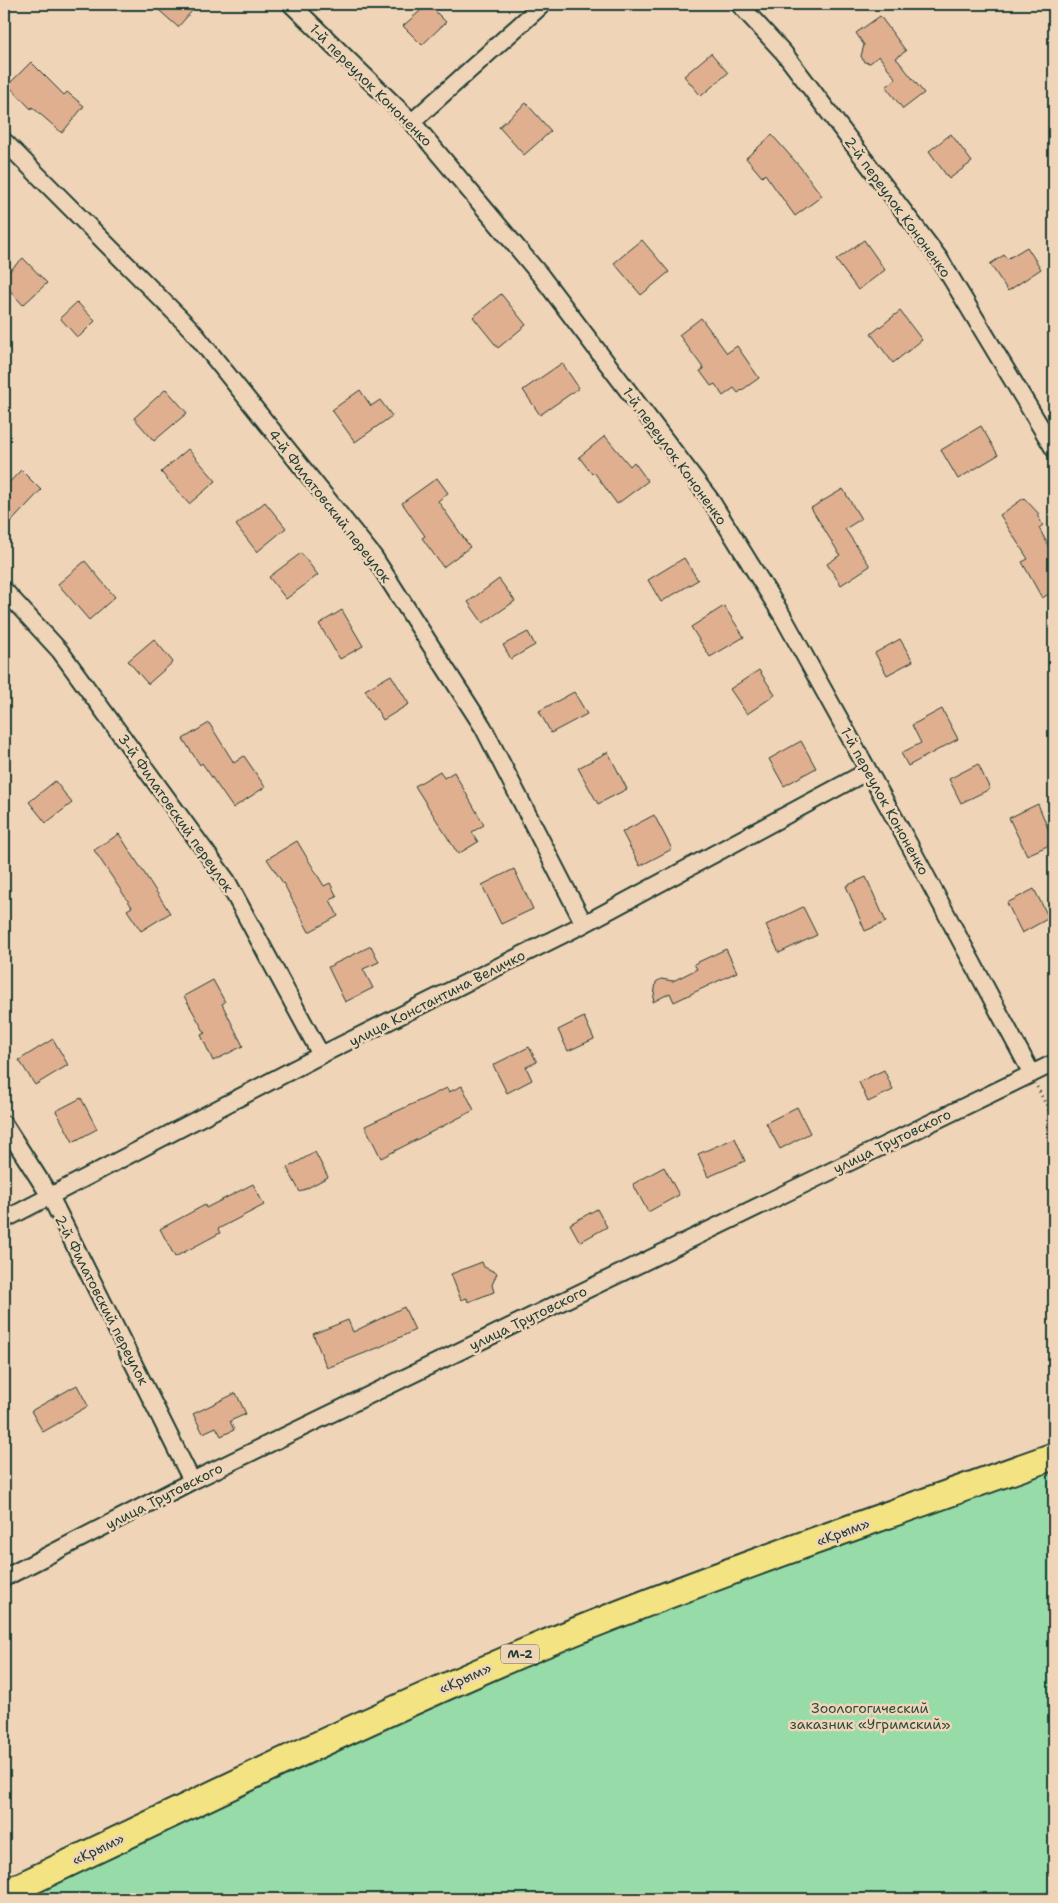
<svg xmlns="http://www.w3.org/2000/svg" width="1058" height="1903" font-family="'Shantell Sans',sans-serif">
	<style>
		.green { fill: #97dca8; stroke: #5b8c6e }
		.building { fill: #dfaf90; stroke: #1f3d34 }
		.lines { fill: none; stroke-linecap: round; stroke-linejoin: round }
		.minor-casing { stroke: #1f3d34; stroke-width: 20 }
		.trunk-casing { stroke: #1f3d34; stroke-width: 30 }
		.path { stroke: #1f3d34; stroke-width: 3; stroke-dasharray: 1 4; stroke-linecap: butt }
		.minor { stroke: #f0d4b7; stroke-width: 16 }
		.trunk { stroke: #f4e382; stroke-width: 26 }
		.labels { text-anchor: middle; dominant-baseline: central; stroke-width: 5; stroke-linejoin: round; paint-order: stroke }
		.shield { fill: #f0d4b7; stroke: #5e6a5b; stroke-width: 1 }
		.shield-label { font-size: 12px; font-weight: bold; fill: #1f3d34 }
		.street-label { font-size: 14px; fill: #1f3d34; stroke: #f0d4b7 }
		.park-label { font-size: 14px; fill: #2b4d40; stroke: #f0d4b7 }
	</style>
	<rect width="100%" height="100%" fill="#f0d4b7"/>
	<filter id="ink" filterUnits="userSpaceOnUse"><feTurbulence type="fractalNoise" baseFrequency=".02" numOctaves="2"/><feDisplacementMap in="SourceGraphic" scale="10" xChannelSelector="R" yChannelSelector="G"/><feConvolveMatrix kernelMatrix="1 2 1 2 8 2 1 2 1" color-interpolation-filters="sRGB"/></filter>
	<g filter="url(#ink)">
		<path class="green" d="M1054,1456v443h-1050l337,-166z"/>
		<path class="building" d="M152,4h46l-20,23z
			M428,4l18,18 -24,23 -19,-19z
			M880,16l26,35 -10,7 28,35 -21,16 -17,-22 10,-8 -17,-23 -9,7 -6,-1 -3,-6 3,-11 -8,-12z
			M711,53l17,20 -27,23 -17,-20z
			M31,62l33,33 3,-3 17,14 -22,27 -30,-26 -1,2 -23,-24z
			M526,103l25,28 -27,24 -25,-28z
			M951,134l21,28 -23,17 -20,-28z
			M772,135l29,33 21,28 -27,20 -30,-42 -3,3 -16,-19z
			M642,240l27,32 -28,23 -27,-32z
			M864,240l21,30 -27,20 -22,-30z
			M1027,247l14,22 -33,22 -18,-27 14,-9 3,4z
			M23,258l24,25 -24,22 -19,-21v-8z
			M501,294l25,31 -28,23 -25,-31z
			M77,302l18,19 -17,17 -18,-20z
			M900,311l22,29 -29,23 -22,-29z
			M701,318l26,35 10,-7 22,32 -21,15 -4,-5 -11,8 -8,-12 -4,2 -11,-15 4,-2 -25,-34z
			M562,363l17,25 -39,27 -17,-25z
			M166,389l21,24 -33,28 -20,-23z
			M360,390l11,16 9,-6 12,16 -37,26 -23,-32z
			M981,426l17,29 -40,24 -17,-29z
			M605,436l25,30 4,-4 14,19 -31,23 -23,-32 -2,2 -13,-17z
			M188,449l28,32 -27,23 -28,-32z
			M21,470l20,20 -29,31 -8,-8v-25z
			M437,478l11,15 -10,8 32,46 -27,20 -21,-29 3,-2 -23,-33z
			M843,489l18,30 -16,10 25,37 -29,19 -14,-21 13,-9 -29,-47z
			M1024,498l15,16 -2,1 6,10 -4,3 15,28v35l-12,7 -20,-36 6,-3 -28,-44z
			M265,502l21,26 -29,24 -21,-27z
			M301,553l17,22 -32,24 -17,-22z
			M684,558l14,22 -37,22 -13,-22z
			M85,561l30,36 -26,23 -31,-36z
			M499,579l16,22 -32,22 -15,-21z
			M724,606l20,31 -34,20 -19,-30z
			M342,610l21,36 -23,13 -21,-35z
			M528,632l7,13 -24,14 -8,-14z
			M154,639l19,23 -25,22 -20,-23z
			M900,639l13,22 -26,14 -12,-22z
			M759,670l16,25 -28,19 -17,-25z
			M391,675l18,29 -26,16 -18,-30z
			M574,692l13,22 -36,19 -12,-22z
			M942,709l16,30 -50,27 -7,-13 20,-10 -9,-18z
			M209,723l25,40 10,-7 21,31 -32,21 -31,-45 -2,2 -17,-26z
			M801,741l15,27 -32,18 -15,-27z
			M608,752l19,37 -29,15 -20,-36z
			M978,764l12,25 -29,14 -12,-24z
			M440,771l4,7 10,-6 30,53 -12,7 6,10 -20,12 -43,-68z
			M55,781l17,22 -26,20 -17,-21z
			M1038,804l16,39 -27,12 -18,-37z
			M654,815l18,34 -32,17 -18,-34z
			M119,834l51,79 -29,18 -14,-21 5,-3 -38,-57z
			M297,841l27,45 6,-3 7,14 -7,3 8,16 -29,16 -24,-46 -18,-27z
			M514,869l19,40 -32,15 -19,-39z
			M866,877l20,45 -21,9 -19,-45z
			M1034,889l15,29 -27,15 -15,-30z
			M803,907l14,28 -38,18 -13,-28z
			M371,946l8,16 -16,7 10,19 -28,14 -17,-35z
			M726,949l11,23 -63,30 -4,-9 -17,9 3,-20 5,-3 12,2 24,-12 -3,-5z
			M213,980l12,22 -3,2 21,42 -30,15 -12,-26 4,-2 -21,-37z
			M584,1017l10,22 -26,12 -10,-21z
			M53,1039l15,26 -33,20 -16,-25z
			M529,1047l8,15 -11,5 6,13 -25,13 -14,-28z
			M884,1070l9,20 -25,12 -9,-20z
			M462,1086l12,24 -93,48 -16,-32 82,-38 2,4z
			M81,1098l16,31 -24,13 -17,-31z
			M797,1107l13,26 -30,16 -14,-26z
			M735,1138l10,23 -37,16 -10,-23z
			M315,1152l13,25 -28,15 -13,-24z
			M664,1167l15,28 -31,17 -15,-28z
			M253,1184l11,21 -46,24 2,4 -45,24 -15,-28 45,-24 1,3z
			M597,1209l10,18 -27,15 -10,-18z
			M482,1262l2,5 13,6 -5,12 2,7 -26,10 -1,-4 -6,2 -10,-26z
			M404,1307l11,23 -35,17 -53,21 -14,-34 35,-14 5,12z
			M77,1385l11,21 -45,26 -12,-21z
			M236,1393l10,21 -16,7 4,9 -13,6 -5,-9 -13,6 -10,-19z"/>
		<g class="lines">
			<defs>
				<path id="minor" d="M291,4l121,118 129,154 169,223 72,116 128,231 122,228
					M739,4l45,49 155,205 115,191
					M412,122l131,-118
					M4,141l187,188 183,228 109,170 101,197
					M4,590l56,61 167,230 94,174
					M4,1124l46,72 142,285
					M4,1220l317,-165 263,-131 284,-153
					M4,1578l188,-97 862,-418"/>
				<path id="trunk" d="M4,1894c170,-81 340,-164 514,-239 175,-74 357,-135 536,-199"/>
			</defs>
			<use href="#minor" class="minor-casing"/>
			<use href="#trunk" class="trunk-casing"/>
			<path class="path" d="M1037,1087l17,33"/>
			<use href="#minor" class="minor"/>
			<use href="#trunk" class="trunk"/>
		</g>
	</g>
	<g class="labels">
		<rect class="shield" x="501" y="1644.5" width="38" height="19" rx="4"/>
		<g class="shield-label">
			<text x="520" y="1654">М-2</text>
		</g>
		<g class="street-label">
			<text transform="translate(371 85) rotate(45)">1-й переулок Кононенко</text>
			<text transform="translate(898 207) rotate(54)">2-й переулок Кононенко</text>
			<text transform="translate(675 456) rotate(54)">1-й переулок Кононенко</text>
			<text transform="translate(330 506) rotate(52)">4-й Филатовский переулок</text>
			<text transform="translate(885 801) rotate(61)">1-й переулок Кононенко</text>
			<text transform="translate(176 813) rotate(55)">3-й Филатовский переулок</text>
			<text transform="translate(437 998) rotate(-27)">улица Константина Величко</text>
			<text transform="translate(892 1141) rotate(-26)">улица Трутовского</text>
			<text transform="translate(102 1300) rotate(63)">2-й Филатовский переулок</text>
			<text transform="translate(528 1318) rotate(-26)">улица Трутовского</text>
			<text transform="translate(164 1496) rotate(-27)">улица Трутовского</text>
			<text transform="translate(843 1532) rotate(-20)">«Крым»</text>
			<text transform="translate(465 1678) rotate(-24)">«Крым»</text>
			<text transform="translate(98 1849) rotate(-25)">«Крым»</text>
		</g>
		<g class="park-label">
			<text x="870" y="1708">Зоологогический<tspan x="870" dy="16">заказник «Угримский»</tspan></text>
		</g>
	</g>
	<rect width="1058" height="1903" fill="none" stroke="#f0d4b7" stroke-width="20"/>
	<rect x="10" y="10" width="1038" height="1883" fill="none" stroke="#1f3d34" stroke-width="2" filter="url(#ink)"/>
</svg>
